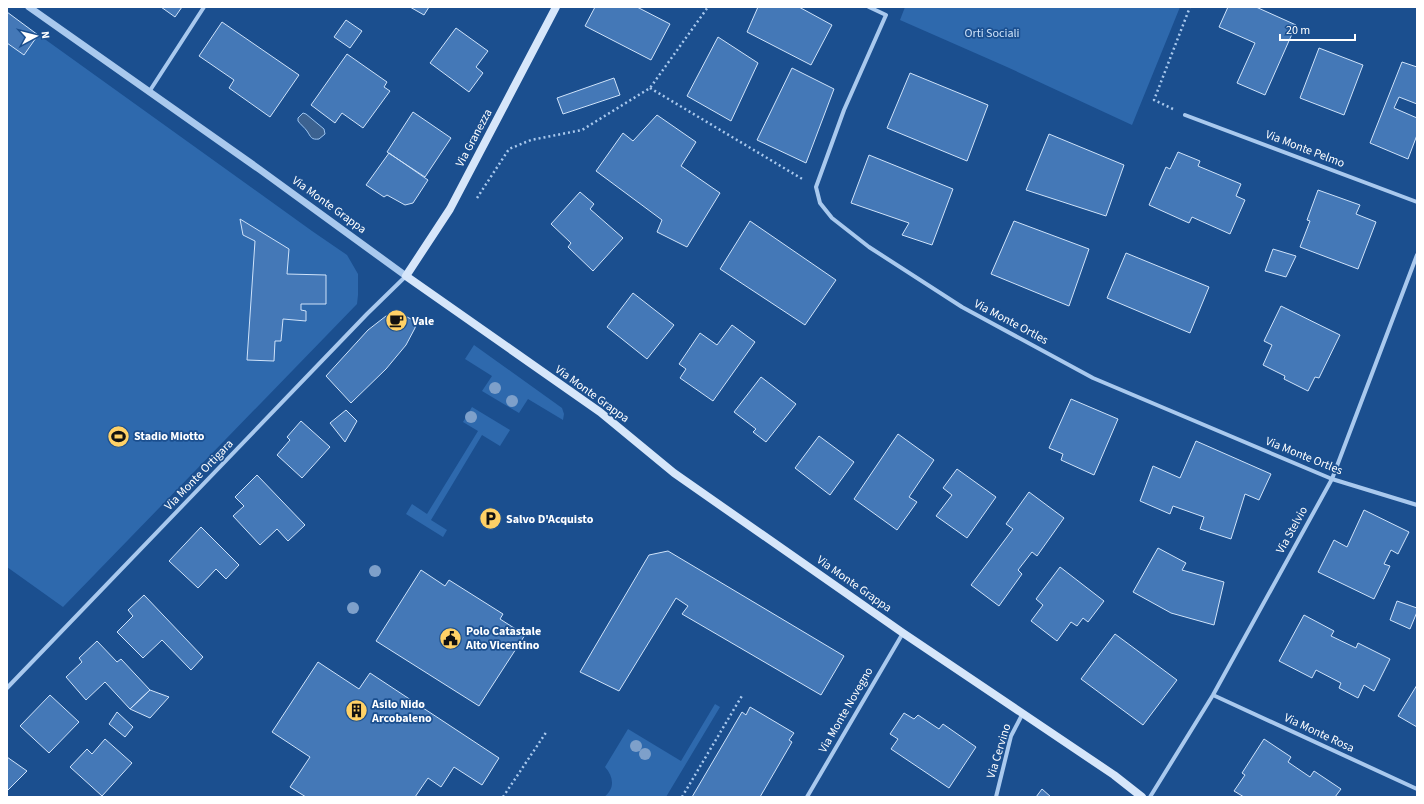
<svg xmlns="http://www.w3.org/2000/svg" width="1424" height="804" font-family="'Source Sans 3',sans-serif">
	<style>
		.green { fill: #2e69ad }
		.water { fill: #3c6290; stroke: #9cc4f0 }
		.building { fill: #4478b7; stroke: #cfe3fa }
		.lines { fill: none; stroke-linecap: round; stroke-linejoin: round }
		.path { stroke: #a9c9ee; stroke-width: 2.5; stroke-dasharray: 2 3; stroke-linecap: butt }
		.minor { stroke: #a9c9ee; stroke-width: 4 }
		.tertiary { stroke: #a9c9ee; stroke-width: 7 }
		.secondary { stroke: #d6e6fa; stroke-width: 8 }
		.tree { fill: #7ea0ca }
		.labels { text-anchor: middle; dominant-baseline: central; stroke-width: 3.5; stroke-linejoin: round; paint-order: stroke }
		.park-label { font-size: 12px; fill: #cfe3fa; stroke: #1b4f8f }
		.street-label { font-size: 12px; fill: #fff; stroke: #1b4f8f }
		.poi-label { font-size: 12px; font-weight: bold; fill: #fff; stroke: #1b4f8f; text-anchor: start }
	</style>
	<rect width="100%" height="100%" fill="#1b4f8f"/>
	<path class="green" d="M905,7h275l-48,118 -125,-58 -107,-47z
		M7,12l305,219 35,24 11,19v21l-1,9 -294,303 -56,-40z
		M474,345l88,63 2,6 -1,6 -35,-21 -9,14 -37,-22 10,-15 -27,-17z
		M472,407l38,23 -10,16 -18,-11 -51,85 16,10 -4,7 -37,-23 6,-10 15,10 51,-83 -15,-9z
		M715,704l5,3 -54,90h-62c11,-8 10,-20 1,-30l23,-38 53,32z"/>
	<path class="water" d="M303,113l3,1 18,15 1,5 -6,5c-8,1 -8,-2 -12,-8 -2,-3 -7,-7 -9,-10v-3z"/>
	<path class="building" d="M161,7h21l-7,10z
		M410,7h19l-5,8z
		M595,7h42l33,17 -19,36 -66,-34z
		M758,7h41l33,18 -21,40 -64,-33z
		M1228,7h28l40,18 -31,70 -28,-12 18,-40 -36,-16z
		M7,12l31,23 -14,20 -17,-12z
		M346,20l16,11 -12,17 -16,-11z
		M222,22l77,53 -29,42 -41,-29 5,-8 -35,-24z
		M456,28l32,23 -12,16 7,6 -14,19 -39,-29z
		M718,37l40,26 -27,58 -44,-25z
		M1319,48l44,17 -19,50 -44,-17z
		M347,54l40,28 -3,5 6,4 -27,37 -21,-15 -7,10 -24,-18z
		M1402,62l15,5v37l-18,-7 -5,11 23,10v17l-9,24 -38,-16z
		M792,68l42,21 -28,74 -49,-23z
		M910,73l78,32 -21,56 -80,-33z
		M614,78l6,17 -57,19 -6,-16z
		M413,112l38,26 -26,39 -38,-25z
		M657,115l39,27 -15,24 39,27 -33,54 -30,-15 5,-12 -66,-49 27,-38 10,8z
		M1049,134l75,31 -18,51 -80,-26z
		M1178,152l22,9 -2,5 43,18 -5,12 9,4 -15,34 -38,-17 -3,6 -40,-18 17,-38 4,2z
		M389,153l39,27 -15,23 -8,2 -18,-10 -3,2 -18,-12z
		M869,155l84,34 -21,56 -30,-10 7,-12 -58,-20z
		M1318,190l42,15 -4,9 20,8 -18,47 -58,-22 10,-26 -3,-1z
		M580,192l14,12 -4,5 33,29 -30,33 -25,-24 3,-4 -20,-19z
		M240,219l49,30 -2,25 39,1v29h-25v6l5,1v10l-23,-2 -2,22h-6l-1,20 -27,-1 8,-119 -12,-6z
		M750,221l86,59 -31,45 -85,-56z
		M1014,221l75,28 -20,57 -78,-32z
		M1273,249l23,7 -10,21 -21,-6z
		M1126,253l83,34 -19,46 -83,-35z
		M633,293l41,32 -27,34 -40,-32z
		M1281,306l59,29 -21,43 -4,-1 -7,14 -24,-12 1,-3 -22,-11 9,-20 -8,-4z
		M399,313l12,6 5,5 -1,4 -9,17 -20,24 -35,34 -25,-27 42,-46 18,-14z
		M732,325l23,17 -42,59 -33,-23 6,-9 -7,-5 21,-31 17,12z
		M761,377l35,27 -30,38 -13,-10 3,-3 -22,-17z
		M1071,399l47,20 -24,56 -33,-15 2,-6 -14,-6z
		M346,410l11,11 -12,21 -15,-19z
		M301,421l29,26 -28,31 -25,-23 13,-15 -3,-3z
		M898,434l36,26 -25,37 8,5 -20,28 -43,-31z
		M819,436l35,26 -24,33 -35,-27z
		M1196,441l75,33 -12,26 -14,-6 -14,45 -31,-10 4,-12 -31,-11 -3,8 -30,-13 13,-35 27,12z
		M957,469l39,28 -29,41 -31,-22 16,-21 -9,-7z
		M257,475l48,50 -17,16 -11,-12 -17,16 -27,-29 11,-10 -9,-9z
		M1029,492l35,26 -27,38 -5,-4 -14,18 4,4 -23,32 -28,-21 42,-56 -7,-5z
		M1364,510l45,22 -11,22 -7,-4 -7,14 6,2 -16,33 -56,-27 16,-32 13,7z
		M201,527l38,38 -13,14 -10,-10 -18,19 -29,-27z
		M1158,548l28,15 -4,7 42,12 -10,43 -43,-12 -38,-21z
		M668,551l176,105 -23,39 -139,-81 6,-8 -12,-8 -57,93 -39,-19 69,-117z
		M1060,567l44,34 -16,21 -5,-4 -6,8 -6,-4 -14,19 -26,-20 12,-16 -7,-6z
		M421,570l24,16 4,-6 54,34 -3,5 25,16 -46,71 -103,-65z
		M144,595l59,62 -12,13 -29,-30 -19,18 -26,-26 16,-16 -5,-6z
		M1397,601l20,7v4l-7,17 -20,-9z
		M1304,615l30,16 -3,5 25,12 2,-5 32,16 -16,32 -10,-6 -6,13 -19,-10 2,-5 -25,-13 -4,8 -33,-17z
		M1115,634l62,46 -34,45 -62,-46z
		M97,641l20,21 4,-3 29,31 -20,19 -25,-27 -19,18 -20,-23 16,-15 -3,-4z
		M318,662l41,27 11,-16 129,85 -17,27 -28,-18 -13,20 -13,-9 -13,19h-109l-16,-10 20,-30 -38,-25z
		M1417,685v42l-19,-11z
		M150,690l19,7 -19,21 -20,-9z
		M50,695l29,27 -30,31 -29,-27z
		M750,707l44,26 -5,7 3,2 -32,55h-68l50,-85 4,3z
		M117,712l16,15 -8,10 -16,-13z
		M904,713l10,6 4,-4 21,14 4,-5 33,23 -27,41 -58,-39 7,-10 -8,-5z
		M105,739l27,24 -30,33 -32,-29 17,-18 5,5z
		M1264,739l27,18 -3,5 22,15 4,-6 27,18 -6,8h-91l-10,-6 11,-16 -3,-2z
		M7,757l20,14 -20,20z
		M1042,789l9,8h-15z"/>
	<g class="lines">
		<path class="path" d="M650,88l154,92
			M1173,109l-19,-9 36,-93
			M477,198l32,-49 22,-9 51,-10 68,-42 58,-81
			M503,797l44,-66
			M682,797l61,-103"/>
		<path class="minor" d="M869,7l17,8 -42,95 -28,77 4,16 12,15 37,29 93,60 131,71 239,101 85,26
			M149,92l55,-85
			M1185,115l232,87
			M7,688l360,-374 39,-38
			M1213,695l204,94
			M807,797l96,-164
			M996,797l15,-61 12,-23
			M1150,797l63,-102 119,-216 85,-224"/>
		<path class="tertiary" d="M29,7l230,162 147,107"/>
		<path class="secondary" d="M556,7l-106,202 -44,67 194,136 74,61 229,160 211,142 28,22"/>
	</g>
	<g class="tree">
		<circle cx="495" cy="388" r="6"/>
		<circle cx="512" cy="401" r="6"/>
		<circle cx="471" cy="417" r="6"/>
		<circle cx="375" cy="571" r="6"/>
		<circle cx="353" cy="608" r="6"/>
		<circle cx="636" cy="746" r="6"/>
		<circle cx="645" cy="754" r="6"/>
	</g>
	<defs>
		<symbol id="cafe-disc" viewBox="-11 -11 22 22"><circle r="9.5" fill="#ffd166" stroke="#1b4f8f"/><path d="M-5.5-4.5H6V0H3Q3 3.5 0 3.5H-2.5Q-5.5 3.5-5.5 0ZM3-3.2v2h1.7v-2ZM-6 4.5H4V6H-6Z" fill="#111"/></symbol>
		<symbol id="stadium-disc" viewBox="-11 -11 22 22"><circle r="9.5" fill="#ffd166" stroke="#1b4f8f"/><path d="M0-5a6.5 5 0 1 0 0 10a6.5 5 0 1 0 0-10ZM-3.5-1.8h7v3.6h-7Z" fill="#111"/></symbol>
		<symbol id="parking-disc" viewBox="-11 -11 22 22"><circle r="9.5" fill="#ffd166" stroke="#1b4f8f"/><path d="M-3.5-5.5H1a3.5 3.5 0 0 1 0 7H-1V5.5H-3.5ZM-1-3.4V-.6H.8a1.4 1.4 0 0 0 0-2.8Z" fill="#111"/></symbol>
		<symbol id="civic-disc" viewBox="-11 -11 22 22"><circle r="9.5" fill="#ffd166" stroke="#1b4f8f"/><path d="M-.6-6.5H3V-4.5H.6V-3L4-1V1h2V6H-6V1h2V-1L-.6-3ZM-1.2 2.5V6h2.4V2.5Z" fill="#111"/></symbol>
		<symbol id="building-disc" viewBox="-11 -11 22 22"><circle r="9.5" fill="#ffd166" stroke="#1b4f8f"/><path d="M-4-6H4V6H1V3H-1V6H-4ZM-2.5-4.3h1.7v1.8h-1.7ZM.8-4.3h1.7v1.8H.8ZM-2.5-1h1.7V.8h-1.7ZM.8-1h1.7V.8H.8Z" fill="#111"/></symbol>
	</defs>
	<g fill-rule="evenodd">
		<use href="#cafe-disc" x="384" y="308" width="25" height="25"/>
		<use href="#stadium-disc" x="106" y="424" width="25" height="25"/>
		<use href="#parking-disc" x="478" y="506" width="25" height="25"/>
		<use href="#civic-disc" x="438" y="626" width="25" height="25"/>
		<use href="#building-disc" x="344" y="698" width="25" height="25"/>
	</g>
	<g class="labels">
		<g class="park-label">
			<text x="992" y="33">Orti Sociali</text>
		</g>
		<g class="street-label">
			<text transform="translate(474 138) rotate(-62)">Via Granezza</text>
			<text transform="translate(1305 149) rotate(21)">Via Monte Pelmo</text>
			<text transform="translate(329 205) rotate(36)">Via Monte Grappa</text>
			<text transform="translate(1011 322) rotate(28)">Via Monte Ortles</text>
			<text transform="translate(592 394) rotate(36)">Via Monte Grappa</text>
			<text transform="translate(1304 456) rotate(22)">Via Monte Ortles</text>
			<text transform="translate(199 475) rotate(-46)">Via Monte Ortigara</text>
			<text transform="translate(1292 530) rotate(-61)">Via Stelvio</text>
			<text transform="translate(854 584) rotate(35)">Via Monte Grappa</text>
			<text transform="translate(846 710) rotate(-60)">Via Monte Novegno</text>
			<text transform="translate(1319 733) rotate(25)">Via Monte Rosa</text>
			<text transform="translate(999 751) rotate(-73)">Via Cervino</text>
		</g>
		<g class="poi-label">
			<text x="412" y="321">Vale</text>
			<text x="134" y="436">Stadio Miotto</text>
			<text x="506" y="519">Salvo D'Acquisto</text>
			<text x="466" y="631">Polo Catastale<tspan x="466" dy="14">Alto Vicentino</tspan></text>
			<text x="372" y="704">Asilo Nido<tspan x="372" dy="14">Arcobaleno</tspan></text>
		</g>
	</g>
	<rect width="1424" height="804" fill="none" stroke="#ffffff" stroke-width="16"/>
	<g transform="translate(36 36) rotate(83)" stroke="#1b4f8f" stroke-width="3" paint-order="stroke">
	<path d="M0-3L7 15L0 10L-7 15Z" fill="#ffffff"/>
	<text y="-6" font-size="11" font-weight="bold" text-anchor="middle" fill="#ffffff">N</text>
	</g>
	<path d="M1280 34v6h75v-6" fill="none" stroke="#ffffff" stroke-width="2"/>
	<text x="1286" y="34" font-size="12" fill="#ffffff" stroke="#1b4f8f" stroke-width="3" paint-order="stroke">20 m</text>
</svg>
